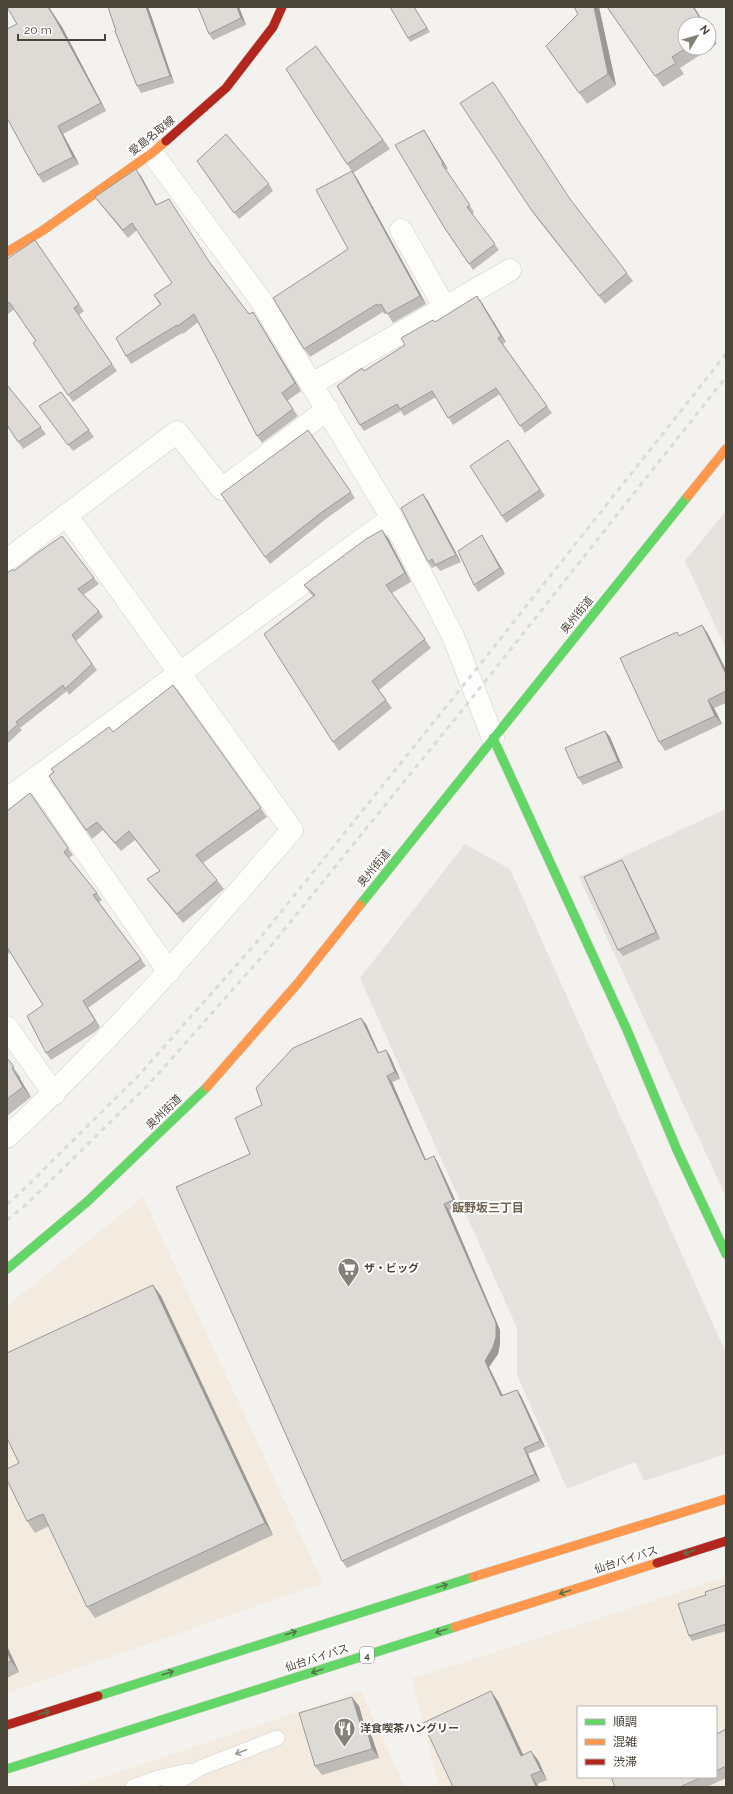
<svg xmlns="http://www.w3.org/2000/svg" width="733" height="1794" font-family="Raleway,'Noto Sans JP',sans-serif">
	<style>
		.commercial { fill: #f3ebdf; fill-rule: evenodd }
		.industrial { fill: #e6e2de }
		.parking { fill: #e6e3df }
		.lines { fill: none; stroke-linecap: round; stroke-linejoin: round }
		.lane-casing { stroke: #d2d0cb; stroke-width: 16 }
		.street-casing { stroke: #d2d0cb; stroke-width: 23 }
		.fast-casing { stroke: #d3cfc5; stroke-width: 10 }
		.slow-casing { stroke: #d3cfc5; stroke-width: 10 }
		.jam-casing { stroke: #d3cfc5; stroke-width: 10 }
		.lane { stroke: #fdfdfc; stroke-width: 15 }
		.street { stroke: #fdfdfc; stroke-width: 22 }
		.fast { stroke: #63d668; stroke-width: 9 }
		.slow { stroke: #ff974d; stroke-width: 9 }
		.jam { stroke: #b3261e; stroke-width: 9 }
		.rail { stroke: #dbdbda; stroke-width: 3; stroke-dasharray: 5 5; stroke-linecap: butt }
		.wall { fill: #bfbcb8 }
		.shaded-wall { fill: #9b9996 }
		.building { fill: #dedbd6; stroke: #9b9996 }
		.oneway { stroke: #537749 }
		.oneway2 { stroke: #9b9791 }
		.labels { text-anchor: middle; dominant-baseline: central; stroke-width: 4; stroke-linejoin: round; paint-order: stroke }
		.shield { fill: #fff; stroke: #817c74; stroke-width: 1 }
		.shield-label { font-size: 10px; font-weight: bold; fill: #4b4439 }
		.street-label { font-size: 11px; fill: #4b4439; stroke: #fff }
		.poi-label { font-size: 11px; font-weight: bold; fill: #4b4439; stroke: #fff; text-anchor: start }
		.neighbourhood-label { font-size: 12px; font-weight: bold; fill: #6e6250; stroke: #fff }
	</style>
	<rect width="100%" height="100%" fill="#f4f2ee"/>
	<path class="commercial" d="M143,1197l180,386 -316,110v-387z
		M726,1577v210h-287l-27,-108zM578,1707h138v70h-138z
		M361,1691l44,96h-331z"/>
	<path class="industrial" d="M726,511v138l-41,-88z
		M726,809v388l-147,-320z"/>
	<path class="parking" d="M465,844l45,25 216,484v101l-82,27 -9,-19 -68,27 -50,-114v-47l-157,-350z"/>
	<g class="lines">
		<defs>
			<path id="lane" d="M133,1787l25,-9 29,-7
				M170,1787l30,-19 77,-30"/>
			<path id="street" d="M152,153l108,146 132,219 61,118 40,102
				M401,230l44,78
				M312,384l198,-114
				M7,560l170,-128 45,57 106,-80
				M35,778l134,194
				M7,799l385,-281
				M7,1027l47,67
				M7,1137c103,-95 193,-201 285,-307l-225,-314"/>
			<path id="fast" d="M493,738l134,292 50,120 49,104
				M360,905l328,-409
				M7,1269l81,-68 119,-114
				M98,1696l375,-119
				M7,1769l448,-142"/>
			<path id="slow" d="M7,252l35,-21 110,-78 14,-12
				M688,496l38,-47
				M207,1087l91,-104 62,-78
				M473,1577l253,-78
				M455,1627l202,-64"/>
			<path id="jam" d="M166,141l60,-53 47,-61 9,-20
				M657,1563l69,-22
				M7,1725l91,-29"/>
		</defs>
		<use href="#lane" class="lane-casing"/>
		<use href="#street" class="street-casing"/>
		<use href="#fast" class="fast-casing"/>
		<use href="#slow" class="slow-casing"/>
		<use href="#jam" class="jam-casing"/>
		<use href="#lane" class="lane"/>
		<use href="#street" class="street"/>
		<use href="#fast" class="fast"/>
		<use href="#slow" class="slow"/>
		<use href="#jam" class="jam"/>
		<path class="rail" d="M7,1204l12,-10 121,-120 116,-131 214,-266 256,-323
			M7,1220l21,-17 122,-120 116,-131 210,-259 250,-316"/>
	</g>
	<path class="wall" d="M108,7h40l4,11 22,65 -33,10 -4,-7 -21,-55z
		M198,7h41l7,18 -33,15 -4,-6z
		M414,7l16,25 -20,10 -2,-4z
		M574,7h25l17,78 -29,19 -41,-58 32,-32z
		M607,7h87l11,17 -20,24h24v-17l8,13 -37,24 4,6 -21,13z
		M62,27l44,84 -43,23 16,30 -36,19 -5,-8z
		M316,46l74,103 -37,24 -6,-9z
		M424,130l24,39 -2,1 28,42 -2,2 27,36 -26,20 -29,-43z
		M197,161l72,23 4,7 -34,28z
		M352,171l6,9 68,124 -33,19 -6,-10 -3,1 -1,-2 -73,45 -6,-8 44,-100z
		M141,176l16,29 56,61 36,48 9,6 43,71 -14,10 11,15 -36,27 -5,-7 -59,-114 -15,12 -1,-1 -51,31 -5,-8 34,-51 -6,-10 18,-12 -35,-53 -9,8 -27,-33 -6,-8z
		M572,202l61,79 -28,23 -69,-87 -6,-8z
		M35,240l49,71 -5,4 38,56 -44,31 -5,-7 -32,-54 -22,-32 -7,6v-56z
		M482,303l24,39 -3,2 49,69 -27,20 -25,-39 -47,31 -17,-28 -32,19 -3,-5 -37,20 -4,-6 4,-54 41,-26 28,-25 2,2z
		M7,385l39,49 -23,15 -14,-21 -2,1z
		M61,392l33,45 -21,14 -34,-45z
		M308,430l47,68 -28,20 -57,46 -49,-70z
		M513,447l32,49 -39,27 -4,-7z
		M423,494l5,7 33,61 -21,9 -4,-5 -4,2 -4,-6z
		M482,535l4,7 19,32 -27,18 -4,-7z
		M388,538l23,44 -19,11 39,55 -52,42 13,18 -53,43 -6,-9 -20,-146 -3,-3 -6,-8z
		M14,571l80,7 5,6 -16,11 16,16 4,6 -27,24 21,29 -28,25 -2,-4 -47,37 2,2 -15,14v-171z
		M702,625l6,9 18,36v33l-12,5 8,16 -57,27 -6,-9 21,-106z
		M173,685l94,132 -64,46 14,17 7,9 -41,34 -29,-35 -7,-9 13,-8 -25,-31 -14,11 -18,-21 -11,9 -43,-63 4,-4 -2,-3 62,-37z
		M605,731l5,6 13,31 -40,17 -5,-7z
		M30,793l43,62 -4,3 28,35 5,7 -3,2 47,64 -58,42 12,19 -5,5 -44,28 -5,-7 -3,-48 -33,-53 -3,3v-144z
		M626,867l34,72 -37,17 -5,-6z
		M366,1024l13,29 7,-3 4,6 10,23 -8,3 34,78 8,-4 4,7 20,43 -9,4 51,120v14l-2,10 -9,13 14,28 14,-5 4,6 24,51 -17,7 12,27 -193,87 -5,-7 -92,-407 12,-49z
		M7,1058l14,20 -1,1 11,18 -24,19z
		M153,1285l8,11 112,239 -178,83 -8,-11 -38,-81 -14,7 -8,-12 -8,-58z
		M726,1585v46l-34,10 -3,-5 17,-41z
		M7,1646l12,26 -12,6z
		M498,1701l25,54 15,5 9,20 -10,4 -84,3z
		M359,1706l6,22 7,9 7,21 -57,17 -7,-9z
		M726,1729v49l-19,9h-92l-4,-10h105v-46l2,2z"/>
	<path class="shaded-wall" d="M48,7h1l13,20 44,84 -5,-8z
		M146,7h2l4,11 22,65 -4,-7z
		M237,7h2l7,18 -5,-7z
		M594,7h5l17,78 -8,-11z
		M693,7h1l11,17h-1z
		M709,31l8,13 -8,-12z
		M58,126l5,8 16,30 -6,-7z
		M424,130l4,7 20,32 -5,-6z
		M136,169l5,7 20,37 -5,-8z
		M352,171l6,9 68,124 -6,-8z
		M477,296l5,7 24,39 -5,-6z
		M253,312l5,8 43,71 -6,-8z
		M423,494l5,7 33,61 -5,-7z
		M382,530l6,8 23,44 -6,-9z
		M482,535l4,7 19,32 -5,-6z
		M702,625l6,9 18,36v4z
		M708,700l6,8 8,16 -7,-8z
		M605,731l5,6 13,31 -5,-7z
		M622,860l4,7 34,72 -4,-7z
		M83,1001l5,7 12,19 -5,-7z
		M361,1018l5,6 16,36 -4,-7z
		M386,1050l4,6 10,23 -5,-7z
		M12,1068l8,11 11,18 -8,-10z
		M387,1076l5,6 37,85 -4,-7z
		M434,1156l4,7 20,43 -5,-6z
		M444,1204l5,6 51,120v14l-2,10 -9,13 17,36 -5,-7 -16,-35z
		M153,1285l8,11 112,239 -8,-12z
		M517,1390l4,6 24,51 -5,-6z
		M524,1448l4,6 12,27 -5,-7z
		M7,1646l12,26 -8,-11 -4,-9z
		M491,1691l7,10 30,64 -7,-9z
		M352,1697l7,9 9,32 -6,-9z
		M366,1727l6,10 7,21 -7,-9z
		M531,1751l7,9 9,20 -6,-9z
		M531,1775l8,12h-3z"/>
	<path class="building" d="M7,7h41l8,13 45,83 -43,23 15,31 -35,18 -31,-57v-89l10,-5z
		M108,7h38l24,69 -33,10 -22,-55h1z
		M198,7h39l4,11 -32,16z
		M390,7h24l13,21 -19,10z
		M574,7h20l14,67 -29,19 -33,-47 32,-32z
		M607,7h86l11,17h-19v24h1l-14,9 4,6 -21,13z
		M316,46l67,94 -36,24 -61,-95z
		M493,82l77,117 57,74 -28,23 -69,-88 -70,-105z
		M424,130l19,33 -1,1 28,41 -3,2 28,37 -26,20 -25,-37 -49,-82z
		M226,134l43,50 -35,29 -37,-52z
		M136,169l20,36 13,-6 41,64 39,51 4,-2 42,71 -13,10 11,16 -36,27 -63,-122 -16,12 -1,-1 -51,31 -10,-18 45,-34 -7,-9 18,-12 -40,-60 -9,7 -28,-33z
		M352,171l68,125 -33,18 -6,-10 -3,2 -1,-2 -73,45 -31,-51 75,-49 -32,-59z
		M35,240l44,64 -5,4 38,56 -44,31 -35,-52 3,-2 -27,-39 -2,2v-45z
		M477,296l24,40 -3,2 49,68 -27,20 -24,-38 -48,30 -16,-27 -32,18 -3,-5 -37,21 -23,-39 25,-18 2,3 41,-26 -4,-7 32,-18 2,2z
		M7,385l34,42 -23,15 -11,-17z
		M61,392l28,38 -21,15 -29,-39z
		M308,430l43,62 -29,20 -57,45 -44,-63z
		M508,440l32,50 -38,26 -32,-50z
		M423,494l33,61 -21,10 -3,-6 -4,3 -27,-54z
		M382,530l23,43 -19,12 39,54 -53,42 14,19 -53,42 -69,-108 51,-39 -11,-10 62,-46z
		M482,535l18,33 -26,17 -16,-34z
		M62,536l32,42 -16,11 21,22 -27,24 20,29 -27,25 -2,-4 -47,37 2,2 -11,10v-161l6,-4 1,2 22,-17z
		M702,625l24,49v17l-18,9 7,16 -56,26 -39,-84 57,-26 2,4z
		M173,685l88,123 -65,47 21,25 -40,34 -30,-35 13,-8 -31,-40 -14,12 -18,-21 -11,8 -37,-54 5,-4 -3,-3 58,-42 4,5z
		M605,731l13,30 -40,17 -13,-30z
		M30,793l38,55 -4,4 33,41 -4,2 48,64 -58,42 12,19 -5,5 -44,28 -19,-37 16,-11 -36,-58v-136z
		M622,860l34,72 -38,18 -34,-73z
		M361,1018l17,35 8,-3 9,22 -8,4 38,84 9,-4 19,44 -9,4 52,119v14l-3,10 -8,14 16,35 16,-6 23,51 -16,7 11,26 -193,87 -166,-374 74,-33 -15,-36 27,-13 -6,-17 37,-40z
		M7,1058l7,9 -2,1 11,19 -16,12z
		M153,1285l112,238 -178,84 -44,-93 -16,7 -20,-41v-11l12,-6 -12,-25v-85z
		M726,1585v39l-37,12 -11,-32 28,-9 -1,-3z
		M7,1652l4,9 -4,2z
		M491,1691l30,65 10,-5 10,20 -10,4 5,12h-83l-30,-64z
		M352,1697l10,32 4,-2 6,22 -57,17 -16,-53z
		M726,1729v37l-10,5v-39l1,2z
		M611,1777h91l-22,10h-65z"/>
	<defs><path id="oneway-shaft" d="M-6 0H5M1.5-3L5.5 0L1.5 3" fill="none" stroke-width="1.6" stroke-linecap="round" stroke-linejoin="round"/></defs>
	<g class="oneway">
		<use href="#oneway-shaft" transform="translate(689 1552) rotate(162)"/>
		<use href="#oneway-shaft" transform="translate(442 1586) rotate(-17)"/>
		<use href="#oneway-shaft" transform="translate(565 1592) rotate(162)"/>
		<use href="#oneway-shaft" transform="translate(441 1631) rotate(162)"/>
		<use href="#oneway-shaft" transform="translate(291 1633) rotate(-18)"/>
		<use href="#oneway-shaft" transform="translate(317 1671) rotate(162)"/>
		<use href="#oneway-shaft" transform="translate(168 1673) rotate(-18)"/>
		<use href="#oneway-shaft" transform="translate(44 1713) rotate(-18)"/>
	</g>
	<use class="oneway2" href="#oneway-shaft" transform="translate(241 1752) rotate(159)"/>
	<defs>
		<symbol id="supermarket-pin" viewBox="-11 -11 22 30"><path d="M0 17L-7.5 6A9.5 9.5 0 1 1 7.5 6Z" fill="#868178" stroke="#fff"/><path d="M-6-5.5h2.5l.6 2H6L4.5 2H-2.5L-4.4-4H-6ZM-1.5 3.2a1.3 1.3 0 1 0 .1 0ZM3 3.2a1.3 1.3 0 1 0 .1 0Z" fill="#fff"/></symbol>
		<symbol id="restaurant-pin" viewBox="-11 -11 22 30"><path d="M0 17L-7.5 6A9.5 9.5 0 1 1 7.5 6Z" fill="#868178" stroke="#fff"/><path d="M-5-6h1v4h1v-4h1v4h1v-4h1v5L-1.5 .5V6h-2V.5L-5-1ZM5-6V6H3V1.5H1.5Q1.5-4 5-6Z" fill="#fff"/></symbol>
	</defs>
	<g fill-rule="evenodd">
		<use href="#supermarket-pin" x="336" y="1256" width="25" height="34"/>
		<use href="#restaurant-pin" x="332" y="1716" width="25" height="34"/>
	</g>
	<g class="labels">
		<rect class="shield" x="360" y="1647" width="14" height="16" rx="3"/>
		<g class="shield-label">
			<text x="367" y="1655">4</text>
		</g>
		<g class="street-label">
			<text transform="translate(152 136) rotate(-39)">愛島名取線</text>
			<text transform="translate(577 615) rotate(-51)">奥州街道</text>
			<text transform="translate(374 868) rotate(-51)">奥州街道</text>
			<text transform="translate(164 1112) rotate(-44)">奥州街道</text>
			<text transform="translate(626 1560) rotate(-18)">仙台バイパス</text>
			<text transform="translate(317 1658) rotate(-18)">仙台バイパス</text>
		</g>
		<g class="poi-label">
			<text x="364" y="1268">ザ・ビッグ</text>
			<text x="360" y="1728">洋食喫茶ハングリー</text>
		</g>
		<g class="neighbourhood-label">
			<text x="488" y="1208">飯野坂三丁目</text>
		</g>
	</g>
	<rect width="733" height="1794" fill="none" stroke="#4b4439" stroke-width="16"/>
	<rect x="577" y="1706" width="140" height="72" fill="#ffffff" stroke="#b7b4b0"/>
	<rect x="585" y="1719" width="20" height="6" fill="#63d668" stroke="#b7b4b0"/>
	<text x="613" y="1726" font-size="12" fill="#4b4439">順調</text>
	<rect x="585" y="1739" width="20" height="6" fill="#ff974d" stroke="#b7b4b0"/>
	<text x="613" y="1746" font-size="12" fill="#4b4439">混雑</text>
	<rect x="585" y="1759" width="20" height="6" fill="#b3261e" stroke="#b7b4b0"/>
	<text x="613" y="1766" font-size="12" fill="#4b4439">渋滞</text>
	<g transform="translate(697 36) rotate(52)"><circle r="19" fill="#ffffff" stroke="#b7b4b0"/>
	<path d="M0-3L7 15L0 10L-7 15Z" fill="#868178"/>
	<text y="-6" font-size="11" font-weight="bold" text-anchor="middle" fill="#4b4439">N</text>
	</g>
	<path d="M18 34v6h87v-6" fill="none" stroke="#4b4439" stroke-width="2"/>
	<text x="24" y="34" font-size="12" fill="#4b4439" stroke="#ffffff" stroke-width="3" paint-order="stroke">20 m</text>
</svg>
